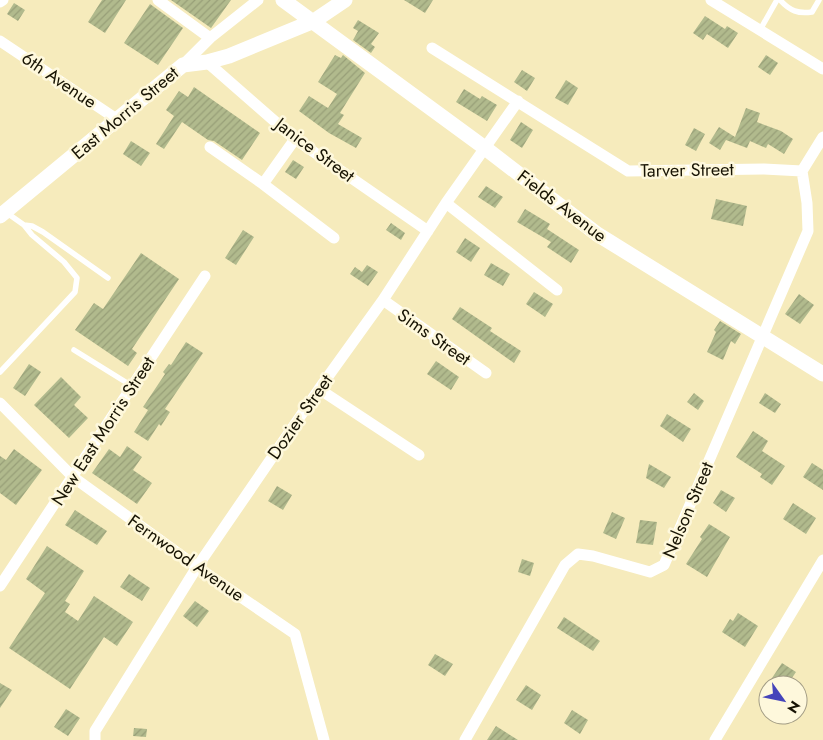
<svg xmlns="http://www.w3.org/2000/svg" width="823" height="740" font-family="Jost,sans-serif">
	<style>
		.building { fill: url(#building-hatch) }
		.lines { fill: none; stroke-linecap: round; stroke-linejoin: round }
		.lane { stroke: #fff; stroke-width: 5.5 }
		.street { stroke: #fff; stroke-width: 11 }
		.secondary { stroke: #fff; stroke-width: 15 }
		.labels { text-anchor: middle; dominant-baseline: central; stroke-width: 5; stroke-linejoin: round; paint-order: stroke }
		.street-label { font-size: 18px; fill: #171303; stroke: #fef8dc }
	</style>
	<defs>
		<pattern id="building-hatch" width="6" height="6" patternUnits="userSpaceOnUse" patternTransform="scale(1.25)"><rect width="6" height="6" fill="#b1ba8d"/><path d="M-1 1l2-2M0 6l6-6M5 7l2-2" fill="none" stroke="#989f78"/></pattern>
	</defs>
	<rect width="100%" height="100%" fill="#f6ebbc"/>
	<path class="building" d="M102,0h24l-21,33 -17,-11z
		M171,0h60l-20,28z
		M404,0h29l-8,13z
		M14,3l11,7 -7,11 -11,-7z
		M150,4l33,24 -25,37 -34,-22z
		M705,16l20,13 2,-3 11,7 -10,15 -21,-14 -4,6 -10,-7z
		M358,20l21,13 -8,11 4,3 -4,6 -18,-13 5,-9 -5,-3z
		M335,55l6,3 2,-3 22,18 -25,40 4,2 -6,9 24,14 -6,10 -27,-15 -30,-22 10,-15 19,12 9,-14 -19,-12z
		M766,55l12,8 -8,12 -12,-8z
		M522,70l13,8 -8,13 -13,-9z
		M566,80l12,8 -10,17 -13,-7z
		M194,87l66,46 -18,27 -28,-19 -6,-1 -26,-18 -18,27 -8,-5 18,-28 -8,-6 13,-19 9,6z
		M464,89l16,10 2,-3 15,9 -10,16 -31,-19z
		M746,108l14,5 -3,9 24,9 12,8 -9,15 -16,-10 -2,4 -16,-7 -3,7 -21,-8 -6,10 -11,-7 10,-16 16,10z
		M521,122l12,8 -11,18 -12,-8z
		M694,128l11,6 -9,17 -11,-6z
		M131,141l19,12 -9,13 -18,-12z
		M293,160l11,7 -8,12 -11,-7z
		M486,186l17,11 -8,11 -17,-11z
		M716,199l31,7 -4,20 -32,-7z
		M525,209l25,15 -3,5 32,21 -8,13 -24,-16 4,-5 -34,-20z
		M391,223l14,10 -4,7 -15,-10z
		M243,230l11,7 -18,28 -11,-7z
		M465,238l15,10 -9,14 -15,-10z
		M141,253l38,26 -47,70 5,4 -9,13 -53,-36 19,-27 9,6z
		M491,263l19,11 -7,12 -19,-11z
		M367,265l11,7 -10,14 -18,-12 5,-7 7,5z
		M534,292l19,12 -8,13 -19,-13z
		M799,294l15,11 -14,19 -15,-10z
		M460,307l32,21 -2,3 31,20 -7,12 -62,-44z
		M720,321l21,13 -6,10 -4,-3 -8,19 -16,-8 9,-20 -2,-2z
		M186,342l17,11 -38,56 5,3 -9,14 -2,-2 -11,17 -14,-9 14,-22 -5,-3 22,-33 -2,-2 6,-8 2,1z
		M436,361l23,16 -8,13 -24,-16z
		M29,364l12,8 -16,24 -12,-8z
		M61,377l20,20 -7,8 14,13 -19,20 -35,-33z
		M694,393l10,8 -6,9 -11,-8z
		M765,393l16,11 -6,9 -16,-10z
		M667,414l24,15 -8,13 -23,-16z
		M753,431l15,10 -6,10 23,15 -13,19 -12,-8 2,-3 -26,-17z
		M127,446l15,11 -9,13 19,13 -15,21 -45,-31 17,-24 11,8z
		M14,449l28,21 -26,35 -16,-12v-37l6,4z
		M812,463l11,7v20l-20,-13z
		M649,464l22,13 -7,11 -18,-10z
		M277,486l15,9 -9,15 -15,-9z
		M721,490l14,8 -9,14 -13,-9z
		M793,503l23,15 -10,16 -23,-15z
		M75,510l32,21 -10,14 -32,-20z
		M612,512l13,6 -9,21 -13,-6z
		M640,520l17,2 -4,23 -17,-2z
		M709,524l21,13 -23,40 -21,-13 16,-25 -2,-2z
		M47,546l37,25 -19,30 5,3 -5,8 13,9 16,-25 39,26 -16,24 -13,-9 -34,52 -61,-41 36,-55 -19,-14z
		M522,559l12,4 -4,13 -12,-4z
		M129,574l21,14 -8,13 -22,-14z
		M195,601l14,10 -12,16 -14,-11z
		M738,613l20,13 -13,21 -23,-15 8,-13 3,2z
		M564,617l36,24 -7,10 -36,-23z
		M435,654l18,10 -8,12 -17,-11z
		M782,663l14,9 -7,10 -4,-3 -4,6h-5l-6,-4z
		M0,683l12,7 -12,18z
		M526,685l15,10 -9,15 -16,-10z
		M66,709l14,9 -12,18 -14,-9z
		M572,710l16,10 -8,14 -16,-11z
		M496,726l22,14h-31z
		M134,728l13,1 -1,8 -13,-1z"/>
	<g class="lines">
		<path class="lane" d="M780,0c10,11 18,14 32,12l7,-12
			M760,30l17,-30
			M24,225l8,1 11,6 65,46
			M74,350l58,36
			M0,372l75,-80 2,-14 -13,-16 -32,-27 -8,-10 -17,-12"/>
		<path class="street" d="M158,0l52,38
			M711,0l112,69
			M0,2l3,-2
			M0,41l118,79
			M432,48l196,123 136,-2 38,2 5,32 1,28 -144,334 -14,7 -57,-16 -15,-2 -13,11 -100,175
			M207,62l88,77 133,92
			M183,65l27,-27 48,-38
			M210,147l53,37 71,54
			M802,171l21,-34
			M263,184l32,-45
			M446,203l111,87
			M383,300l103,73
			M319,389l100,66
			M0,403l73,74 124,90 98,67 29,106
			M0,586l205,-310
			M95,740v-9l102,-164 122,-178 64,-89 63,-97 72,-102
			M715,740l108,-180"/>
		<path class="secondary" d="M283,0l202,148 112,86 226,140
			M0,216l183,-151 24,-3 22,-6 85,-35 31,-21"/>
	</g>
	<g class="labels">
		<g class="street-label">
			<text transform="translate(59 80) rotate(34)">6th Avenue</text>
			<text transform="translate(125 113) rotate(-40)">East Morris Street</text>
			<text transform="translate(315 150) rotate(37)">Janice Street</text>
			<text transform="translate(687 170) rotate(-1)">Tarver Street</text>
			<text transform="translate(562 206) rotate(37)">Fields Avenue</text>
			<text transform="translate(434 337) rotate(35)">Sims Street</text>
			<text transform="translate(300 417) rotate(-55)">Dozier Street</text>
			<text transform="translate(103 431) rotate(-57)">New East Morris Street</text>
			<text transform="translate(688 510) rotate(-67)">Nelson Street</text>
			<text transform="translate(186 558) rotate(35)">Fernwood Avenue</text>
		</g>
	</g>
	<g transform="translate(783 700) rotate(123)"><circle r="24" fill="#fef8dc" stroke="#a29c85"/>
	<path d="M0-4L9 19L0 12L-9 19Z" fill="#4544ba"/>
	<text y="-8" font-size="14" font-weight="bold" text-anchor="middle" fill="#171303">N</text>
	</g>
</svg>
